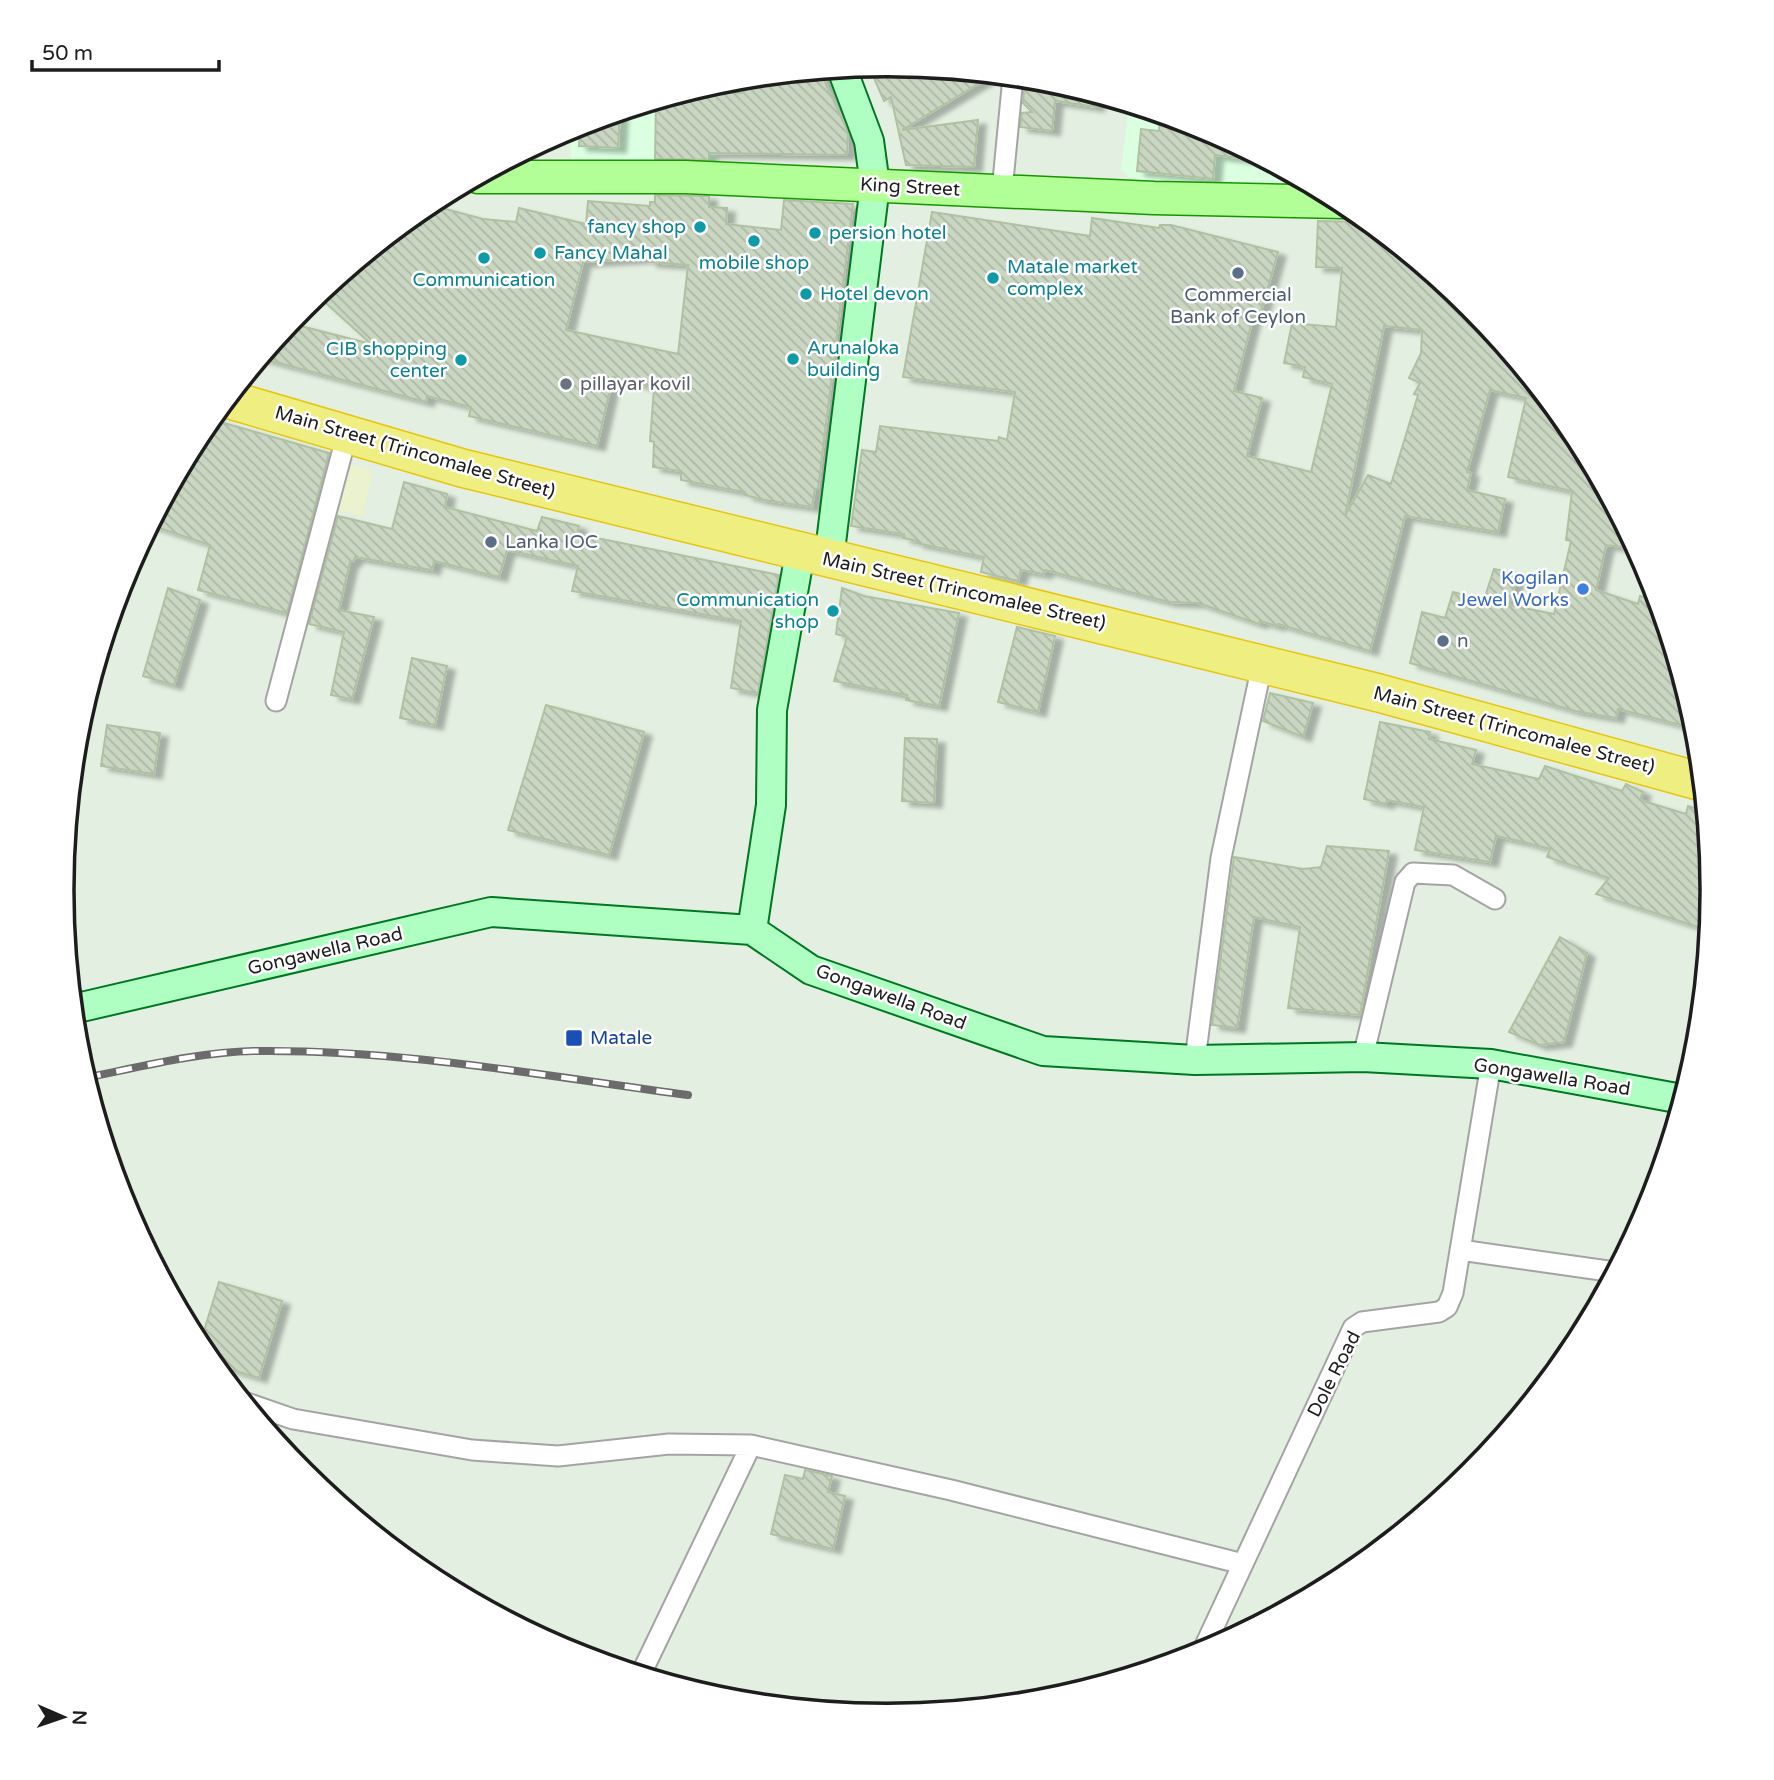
<svg xmlns="http://www.w3.org/2000/svg" width="1774" height="1780" font-family="'Varela Round',sans-serif">
	<style>
		.commercial { fill: #eaf2ce }
		.education { fill: #daffe1 }
		.building { fill: url(#building-back-hatch); stroke: #aec2a2; stroke-width: 2; fill-rule: evenodd; filter: url(#shadow) }
		.lines { fill: none; stroke-linecap: round; stroke-linejoin: round }
		.street-casing { stroke: #a4a4a4; stroke-width: 23 }
		.secondary-casing { stroke: #007723; stroke-width: 32 }
		.primary-casing { stroke: #169500; stroke-width: 35 }
		.highway-casing { stroke: #e7c514; stroke-width: 40 }
		.street { stroke: #fff; stroke-width: 19 }
		.secondary { stroke: #afffc2; stroke-width: 28 }
		.primary { stroke: #b1ff96; stroke-width: 32 }
		.highway { stroke: #eeee81; stroke-width: 37 }
		.rail-casing { stroke: #6b6b6b; stroke-width: 8 }
		.rail { stroke: #fff; stroke-width: 5; stroke-dasharray: 16; stroke-linecap: butt }
		.culture-dot { fill: #0f9aa8; stroke: #fff; stroke-width: 2.5 }
		.service-dot { fill: #5c6f8a; stroke: #fff; stroke-width: 2.5 }
		.worship-dot { fill: #6b7280; stroke: #fff; stroke-width: 2.5 }
		.shop-dot { fill: #3f7fe0; stroke: #fff; stroke-width: 2.5 }
		.transit-dot { fill: #1a4fb4; stroke: #fff; stroke-width: 2.5 }
		.labels { text-anchor: middle; dominant-baseline: central; stroke-width: 5; stroke-linejoin: round; paint-order: stroke }
		.street-label { font-size: 19px; fill: #1d1d1d; stroke: #fff }
		.culture-label { font-size: 19px; fill: #0d838f; stroke: #fff; text-anchor: start }
		.service-label { font-size: 19px; fill: #4e5e75; stroke: #fff; text-anchor: start }
		.worship-label { font-size: 19px; fill: #5b616d; stroke: #fff; text-anchor: start }
		.shop-label { font-size: 19px; fill: #366cbe; stroke: #fff; text-anchor: end }
		.transit-label { font-size: 19px; fill: #164399; stroke: #fff; text-anchor: start }
		.rim { fill: none; stroke: #1d1d1d; stroke-width: 3.5 }
	</style>
	<defs>
		<pattern id="building-back-hatch" width="6" height="6" patternUnits="userSpaceOnUse" patternTransform="scale(1.75)"><rect width="6" height="6" fill="#c9d6c1"/><path d="M-1 5l2 2M0 0l6 6M5-1l2 2" fill="none" stroke="#acb7a5"/></pattern>
		<filter id="shadow"><feDropShadow dx="8" dy="4.5" stdDeviation="2" flood-color="#0004"/></filter>
	</defs>
	<rect width="100%" height="100%" fill="#e3efe1"/>
	<path class="commercial" d="M347,463l26,8 -10,45 -27,-6z"/>
	<path class="education" d="M710,85l9,85 -147,-7 -4,-34z
		M1129,105l74,22 111,59 -182,-6 -11,-10z"/>
	<path class="building" d="M902,66l99,9 -1,7 -7,-7 -91,55 76,-10 -4,47 -68,-2 -15,-68 -7,4 -10,-23z
		M820,71l28,61 -1,23 -138,-2v7l-54,-1 1,-58 53,-16v7l32,1 27,-17z
		M1025,78l23,2 51,16 -3,11 -41,-6 -3,30 -32,-4 2,-14 10,-1 -9,-9z
		M620,112l-2,36 -39,-2 1,-22z
		M1160,114l43,13 60,34 -48,-6 -2,24 -76,-8 4,-42 18,2z
		M655,195l54,1v11l18,1 -1,16 55,6 3,-30 69,4 -35,285h-3l-3,18 -48,-7 -19,-5v-3l-64,-12v-9l-28,-4 1,-25 -4,-1 4,-53 -41,-11 -16,69 -128,-30 2,-9 -44,-11 -1,6 -166,-44 29,-35 82,21 -54,-49 86,-71 18,2 6,-22 56,15 33,3 3,-14 67,16 2,-23 62,5v-4h5zM649,258v4l39,3 -10,89 -112,-24 17,-68z
		M932,212l158,24 2,-18 67,10 1,-3h11l107,27 -17,60 -6,-2 -21,81 28,7 -15,58 64,16 21,-88 -29,-7 2,-10 -21,-4 8,-40 44,4 6,-59 -26,-1 2,-46 51,1 102,84 103,126 63,117 -31,-4 -10,45 42,14 2,-8 18,4 39,129 -79,-20 -2,9 -41,-7 -165,-48 12,-51 23,6 8,-26 31,8 10,-31 24,5 -9,31 45,9 17,-73 -5,-1 6,-49 -64,-14 18,-79 -36,-8 -23,82 4,1 -4,17 38,9 -7,33 -93,-16 -35,135 -92,-27 -1,2 -17,-5 -1,3 -61,-21 -29,-1 -124,-32 -1,4 -23,-4 -3,11 -37,-9 3,-15 -68,-14 2,-2 -15,-3 1,-4 -53,-8 11,-76 14,2 4,-26 118,15 1,-4 8,3 8,-48 -112,-15zM1384,326l38,4 -1,23 -12,25 11,5 -6,11 4,1 -27,89 -23,-9 -23,41z
		M210,419l119,34 -42,160 -89,-23 12,-45 -60,-20 51,-94z
		M404,482l43,12 -2,13 92,24 5,-14 37,9 -2,8 202,41 -21,118 -27,-5 10,-67 -169,-30 6,-25 -71,-16 -8,27 -65,-16 -2,9 -77,-13 -2,5h-3l-11,48 35,7 -22,82 -21,-4 13,-63 -35,-8 29,-108 54,13z
		M168,588l32,12 -26,85 -31,-9z
		M842,588l22,8 95,17 -20,93 -33,-6 1,-5 -73,-14 13,-44 -11,-3z
		M1017,627l38,9 -17,76 -40,-10z
		M412,658l35,8 -12,59 -35,-7z
		M1270,693l43,10 -10,34 -40,-16z
		M546,705l98,27 -35,123 -101,-25z
		M1380,722l50,10 -1,7 47,11 -4,14 67,15 6,-13 77,25 4,-7 17,8 -3,8 46,14 2,-8 17,5 7,68 -14,48 -102,-33 13,-16 -62,-21 3,-8 -26,-7 -28,-6 -6,26 -75,-12 9,-43 -37,-7 -1,4 -22,-5z
		M107,725l53,8 -6,41 -53,-8z
		M905,738l32,1 -3,64 -32,-2z
		M1327,846l62,5 -29,164 -72,-7 12,-81 -46,-10 -17,111 -25,-3 22,-168 69,12 18,-2z
		M1560,937l27,16 -23,89 -25,3 -30,-13z
		M219,1282l63,19 -23,77 -46,-14 -14,-17z
		M805,1470l27,6 -4,16 17,4 -12,53 -62,-15 14,-59 18,4z"/>
	<g class="lines">
		<defs>
			<path id="street" d="M1002,191l11,-114
				M276,701l71,-267
				M1363,1057l42,-175 8,-9 40,2 42,24
				M1195,1060l26,-202 41,-193
				M1460,1250l155,22
				M244,1402l49,17 179,31 86,6 111,-12 82,1 200,45 292,74
				M1201,1654l152,-326 9,-6 77,-10 8,-5 6,-14 38,-229
				M641,1674l110,-229"/>
			<path id="secondary" d="M829,559l46,-374 -6,-44 -27,-72
				M752,930l19,-125 1,-95 28,-157
				M73,1009l418,-97 261,18 59,40 232,81 152,9 168,-3 128,7 191,35"/>
			<path id="primary" d="M478,177h207l469,21 189,4"/>
			<path id="highway" d="M227,399l235,69 917,225 323,89"/>
		</defs>
		<use href="#street" class="street-casing"/>
		<use href="#secondary" class="secondary-casing"/>
		<use href="#primary" class="primary-casing"/>
		<use href="#highway" class="highway-casing"/>
		<use href="#street" class="street"/>
		<use href="#secondary" class="secondary"/>
		<use href="#primary" class="primary"/>
		<use href="#highway" class="highway"/>
		<defs>
			<path id="rail" d="M85,1078c55,-11 113,-26 169,-27 145,-2 291,25 434,44"/>
		</defs>
		<use href="#rail" class="rail-casing"/>
		<use href="#rail" class="rail"/>
	</g>
	<g class="culture-dot">
		<circle cx="700" cy="227" r="7"/>
		<circle cx="815" cy="233" r="7"/>
		<circle cx="754" cy="241" r="7"/>
		<circle cx="540" cy="253" r="7"/>
		<circle cx="484" cy="258" r="7"/>
		<circle cx="993" cy="278" r="7"/>
		<circle cx="806" cy="294" r="7"/>
		<circle cx="793" cy="359" r="7"/>
		<circle cx="461" cy="360" r="7"/>
		<circle cx="833" cy="611" r="7"/>
	</g>
	<g class="service-dot">
		<circle cx="1238" cy="273" r="7"/>
		<circle cx="491" cy="542" r="7"/>
		<circle cx="1443" cy="641" r="7"/>
	</g>
	<circle class="worship-dot" cx="566" cy="384" r="7"/>
	<circle class="shop-dot" cx="1583" cy="589" r="7"/>
	<rect class="transit-dot" x="565" y="1029" width="18" height="18" rx="3.5"/>
	<g class="labels">
		<g class="street-label">
			<text transform="translate(910 187) rotate(3)">King Street</text>
			<text transform="translate(415 452) rotate(16)">Main Street (Trincomalee Street)</text>
			<text transform="translate(964 591) rotate(13)">Main Street (Trincomalee Street)</text>
			<text transform="translate(1514 730) rotate(15)">Main Street (Trincomalee Street)</text>
			<text transform="translate(325 951) rotate(-13)">Gongawella Road</text>
			<text transform="translate(891 997) rotate(20)">Gongawella Road</text>
			<text transform="translate(1552 1077) rotate(9)">Gongawella Road</text>
			<text transform="translate(1334 1374) rotate(-63)">Dole Road</text>
		</g>
		<g class="culture-label">
			<text x="686" y="227" text-anchor="end">fancy shop</text>
			<text x="829" y="233">persion hotel</text>
			<text x="554" y="253">Fancy Mahal</text>
			<text x="754" y="263" text-anchor="middle">mobile shop</text>
			<text x="1007" y="267">Matale market<tspan x="1007" dy="22">complex</tspan></text>
			<text x="484" y="280" text-anchor="middle">Communication</text>
			<text x="820" y="294">Hotel devon</text>
			<text x="807" y="348">Arunaloka<tspan x="807" dy="22">building</tspan></text>
			<text x="447" y="349" text-anchor="end">CIB shopping<tspan x="447" dy="22">center</tspan></text>
			<text x="819" y="600" text-anchor="end">Communication<tspan x="819" dy="22">shop</tspan></text>
		</g>
		<g class="service-label">
			<text x="1238" y="295" text-anchor="middle">Commercial<tspan x="1238" dy="22">Bank of Ceylon</tspan></text>
			<text x="505" y="542">Lanka IOC</text>
			<text x="1457" y="641">n</text>
		</g>
		<g class="worship-label">
			<text x="580" y="384">pillayar kovil</text>
		</g>
		<g class="shop-label">
			<text x="1569" y="578">Kogilan<tspan x="1569" dy="22">Jewel Works</tspan></text>
		</g>
		<g class="transit-label">
			<text x="590" y="1038">Matale</text>
		</g>
	</g>
	<path d="M0 0H1774V1780H0ZM74 890a813 813 0 1 1 1626 0a813 813 0 1 1-1626 0Z" fill="#fff" fill-rule="evenodd"/>
	<path class="rim" d="M74 890a813 813 0 1 1 1626 0a813 813 0 1 1-1626 0Z"/>
	<g transform="translate(63 1717) rotate(92)" stroke="#ffffff" stroke-width="5" paint-order="stroke">
	<path d="M0-5L12 26L0 18L-12 26Z" fill="#1d1d1d"/>
	<text y="-10" font-size="19" font-weight="bold" text-anchor="middle" fill="#1d1d1d">N</text>
	</g>
	<path d="M32 60v10h187v-10" fill="none" stroke="#1d1d1d" stroke-width="3.5"/>
	<text x="42" y="60" font-size="21" fill="#1d1d1d" stroke="#ffffff" stroke-width="5" paint-order="stroke">50 m</text>
</svg>
